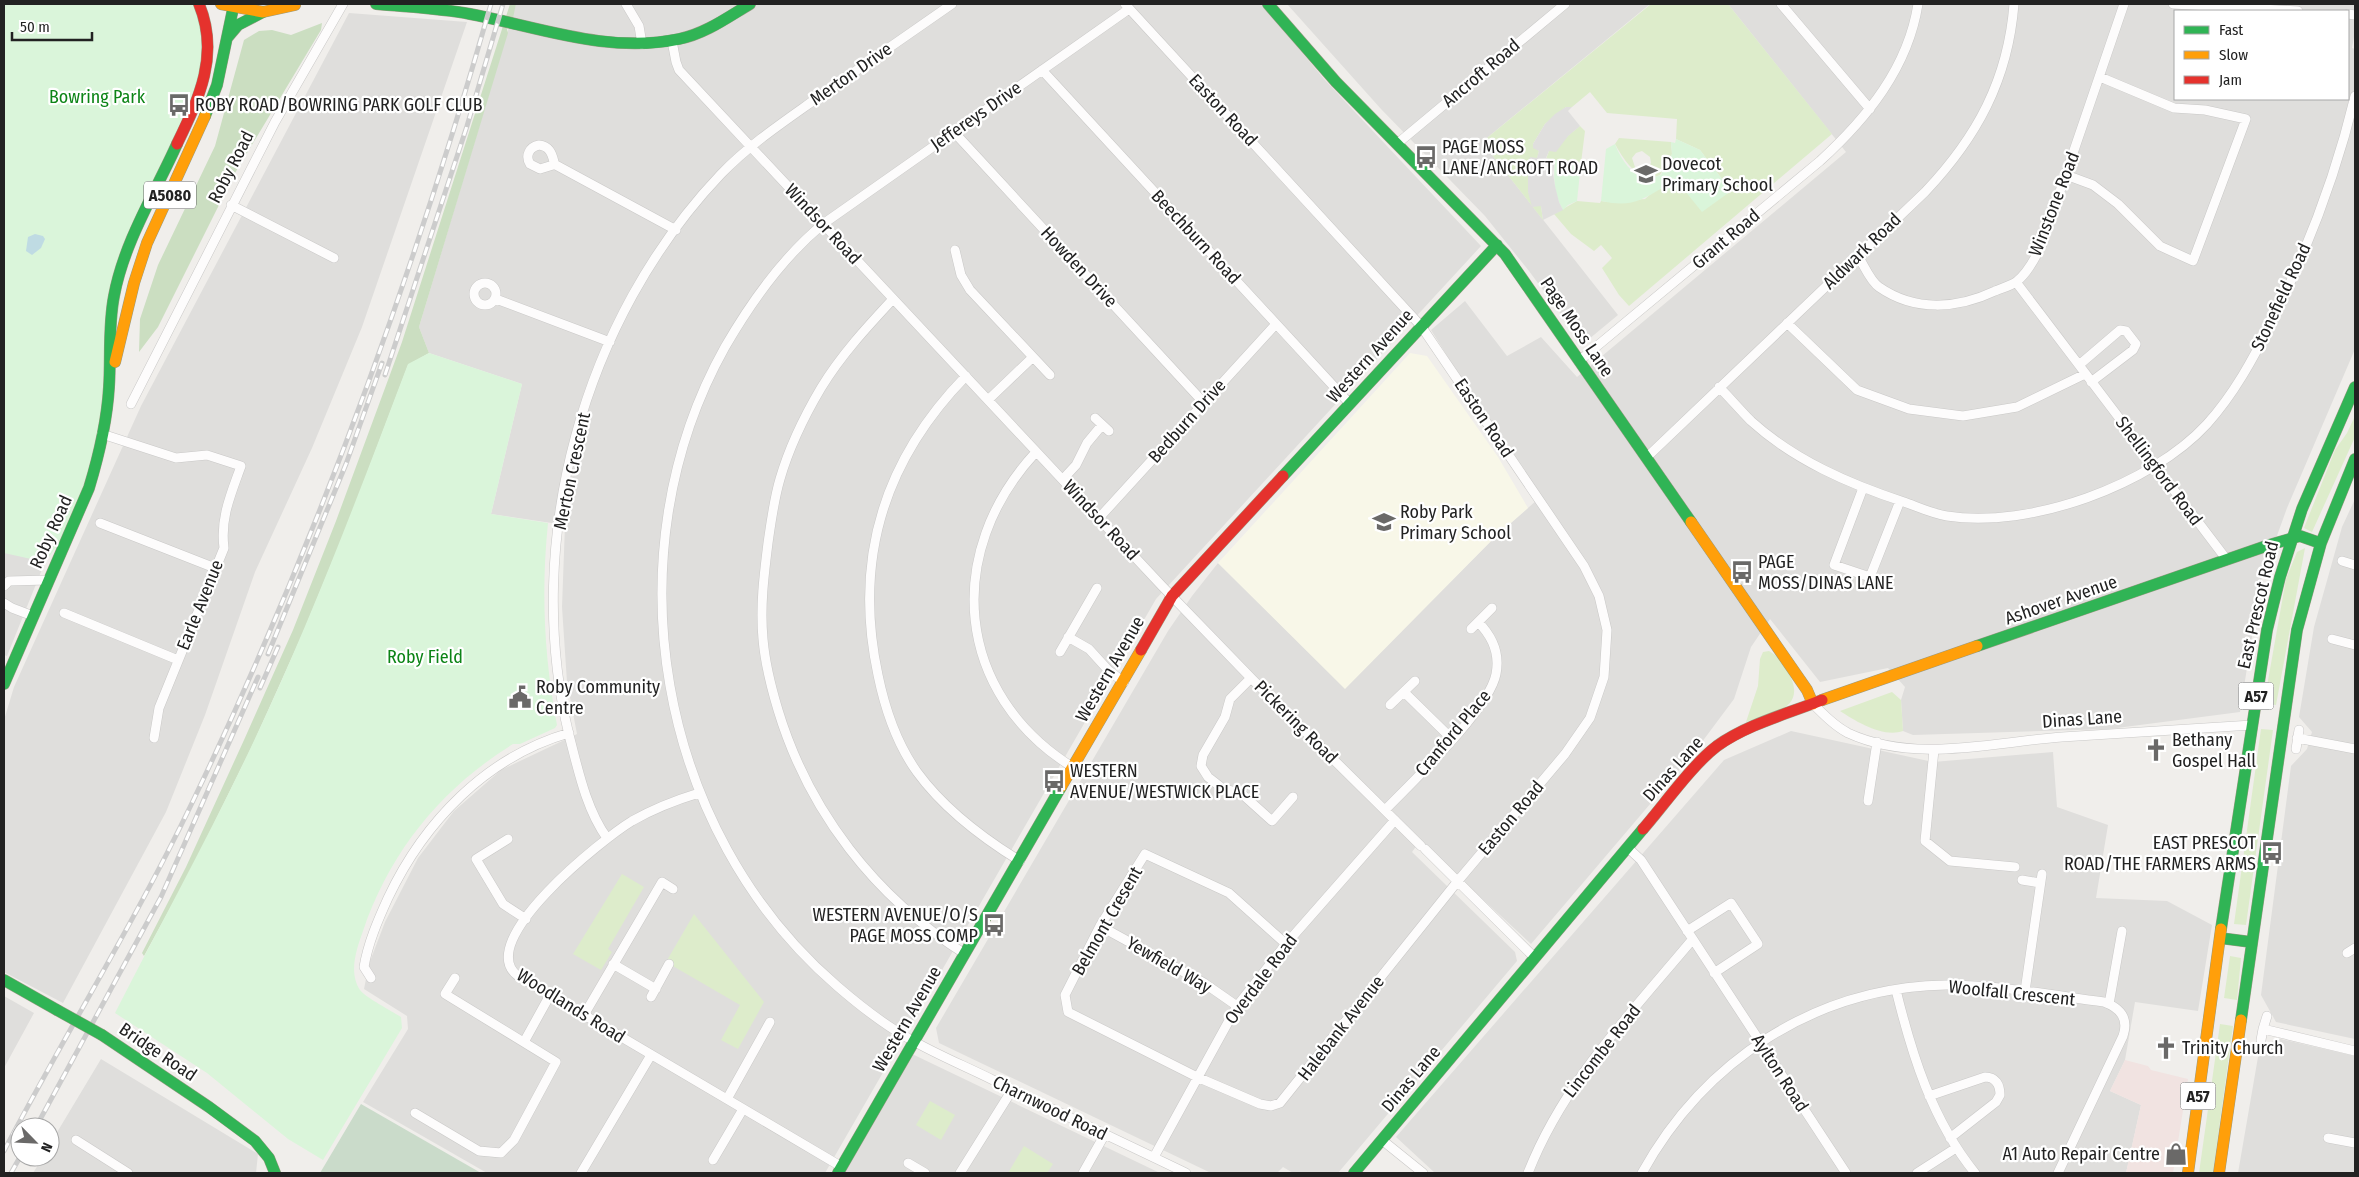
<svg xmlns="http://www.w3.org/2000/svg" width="2359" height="1177" font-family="'Fira Sans Condensed',sans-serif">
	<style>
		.residential { fill: #dfdedc; fill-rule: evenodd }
		.commercial { fill: #f1e3e1 }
		.education { fill: #f8f7e8 }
		.grass { fill: #ddeccb; fill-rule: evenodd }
		.forest { fill: #cbdec1 }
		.cemetery { fill: #cadbca }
		.park { fill: #daf5da }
		.parking { fill: #e0dfde }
		.water { fill: #bfdbe3 }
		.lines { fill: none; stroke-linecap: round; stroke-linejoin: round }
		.street-casing { stroke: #c9c8c7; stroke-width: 10 }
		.fast-casing { stroke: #999a82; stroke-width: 12 }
		.slow-casing { stroke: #999a82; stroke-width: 12 }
		.jam-casing { stroke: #999a82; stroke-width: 12 }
		.street { stroke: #fdfcfc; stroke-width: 9 }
		.fast { stroke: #30b455; stroke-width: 11 }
		.slow { stroke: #ff9f0a; stroke-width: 11 }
		.jam { stroke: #e5322d; stroke-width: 11 }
		.rail-casing { stroke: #ccc; stroke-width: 5 }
		.rail { stroke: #fff; stroke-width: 3; stroke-dasharray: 9; stroke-linecap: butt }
		.fast-bridge-casing { stroke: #999a82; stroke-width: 12; stroke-linecap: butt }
		.fast-bridge { stroke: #30b455; stroke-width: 11 }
		.labels { text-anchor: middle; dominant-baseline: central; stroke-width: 4.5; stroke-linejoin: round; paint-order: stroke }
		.shield { fill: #fff; stroke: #646464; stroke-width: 1 }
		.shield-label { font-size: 16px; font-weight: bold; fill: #222 }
		.street-label { font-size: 18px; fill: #222; stroke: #fff }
		.park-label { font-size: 18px; fill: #0c8416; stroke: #fff }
		.poi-label { font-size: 18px; fill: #222; stroke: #fff; text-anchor: start }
	</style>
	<rect width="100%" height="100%" fill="#f0eeeb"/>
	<path class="residential" d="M516,4h746l62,75 157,167 -325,353 -331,574h-338l-124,-71 45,-73 -1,-13 -43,-27 5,-25 16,-42 33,-64 36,-47 47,-41 76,-36 -10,-52 -5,-75 3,-82 -74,-11 31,-130 -93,-31 -10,-26z
		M1287,4h363l-168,138 136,173 -35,29 -54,-73 -44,-55 -104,-107z
		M1728,4h627v27l-3,17 3,1v300l-68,159 -26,72 -21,132 -131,17 -196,6 -10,-4 -2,-31 4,-13 -17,-19 -68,14 -50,-63 -19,28 -17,52 -38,51 -165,194 -111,-103 -8,11 103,100 2,9 -179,212h-45l-10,-6 -6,6h-66l-272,-130 -3,-15 232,-397 24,-35 26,-33 127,125 151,-152 41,-36 -106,-170 34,-29 42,55 34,-19 36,40 269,-225zM2175,11h173v88h-173z
		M349,13l118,9 -105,305 -50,121 -57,124 -50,143 -39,97 -103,191 -59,-31v-252l10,-33 127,-281z
		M2355,499v540l-79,-17 -15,-27 30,-229 16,-17 5,-17 -13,-15 15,-90 28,-100z
		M4,552l41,10 -38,94 -3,-1z
		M1791,731l142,31 120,-10 4,55 51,18 -12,73 71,3 45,24 -14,86 -63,-9 -10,58 -15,31 31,14 -15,68h-691l-39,-36 328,-377z
		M4,996l30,17 -30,55z
		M2276,1038l79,18v117h-117l20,-116z
		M910,1053l250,120h-319z
		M101,1059l157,95 -2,19h-223l10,-16h7v-13z"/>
	<path class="commercial" d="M2125,1060l23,6 3,4 37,9 -15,94h-47l15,-68 -31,-14z"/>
	<path class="education" d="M1410,353l17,3 71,101 30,51 -32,28 -151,153 -127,-126z"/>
	<path class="grass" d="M1651,4h77l104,130 -203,172 -10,-11 -17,-27 10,-10 -11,-13 -7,6 -23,-17 -17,-20 23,-13 23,2 1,-2 7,1 37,-3 9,-8 21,-7 56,7 -31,-41 -24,-11 1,-20 -70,-6 -17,-21 -18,15h-6l-21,17 -12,20 6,7 -2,8 -9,5v28l13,14 2,14 -61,-78z
		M1580,126l5,5 -4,32 -35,-4 3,-8z
		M1619,138l52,4 1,12 -12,21 -8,3 -3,5c-16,-12 -25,-22 -34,-39zM1642,151l8,6 1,6c-4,7 -10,9 -16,4l-3,-9 4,-5z
		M2355,416v21l-43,95 -8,-4 31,-78 12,-17z
		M2305,548l-29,157 -12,-2 22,-124 11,-27z
		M1769,651c11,6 17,16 22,27 14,32 -22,36 -45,44l12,-36 2,-27 3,-7z
		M1892,692l9,8 2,31c-20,7 -46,-9 -63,-20z
		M2261,729l12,1 -27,195 -12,-1z
		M622,874l22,13 -36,62 4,3 -11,18 -28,-16z
		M694,914l70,88 -26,47 -17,-9 19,-35 -74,-43z
		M2230,956l11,2 -4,42 -13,-2z
		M2220,1024l13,2 -20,147h-14z
		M930,1101l25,14 -14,25 -25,-15z
		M1024,1146l29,18 -6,9h-39z"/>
	<path class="forest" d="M510,4h6l-3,14 -7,8 2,7 -89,294 10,26 -21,12 -61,161 -45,109 -49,109 -62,126 -47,86 -2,-3 44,-86 58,-127 49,-110 43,-109 66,-179z
		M322,23l-1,7 -86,143 -77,154 -19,25 1,-33 18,-54 57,-119 29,-106 15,-9 13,-1 19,5z"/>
	<path class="cemetery" d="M361,1104l120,69h-161z"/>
	<path class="park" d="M4,4h195l10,50 -83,198 -17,136 -34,134 -30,40 -41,-9z
		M1676,139l24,11 31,41 -29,21 -21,-26 -6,-2 -7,7 -6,-3c-23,14 -33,19 -61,13l5,-52 9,-5c7,18 16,29 34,39l3,-5 9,-3 11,-21 -1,-12 4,1z
		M1555,160l26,3 -4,38 -9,4 -5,5c-9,-15 -10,-33 -8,-50z
		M429,353l93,31 -31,130 57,9c-7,68 -4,134 9,202l-2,3 -35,16h-7c-71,44 -123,107 -150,187 -6,17 -15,41 -3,59 6,8 32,21 41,27l1,11 -79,132 -35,-21 -81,-66 -92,-60c46,-90 94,-177 137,-268 59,-124 107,-252 156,-381z"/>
	<path class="parking" d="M1566,107h6l-4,4 12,15 -12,10 -12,16 -7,-1 -3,7 9,2 -2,13 2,13 4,16 4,8 -20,10 -2,-14 -9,1 -4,-15v-28l2,-7 7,1 2,-7 -6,-3v-4l12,-20 10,-10z"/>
	<path class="water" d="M35,234l8,2 2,3 -4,9 -9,7 -6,-4 2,-14z"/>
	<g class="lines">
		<defs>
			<path id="street" d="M626,4l13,22 3,18
				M1125,4l296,322 163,240 15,30 8,34 -3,47 -14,41 -25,36 -108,128 -177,221 -9,3 -11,-2 -63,-27 -129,-65 -3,-17 35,-69 45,-72 84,39 57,51
				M1781,4l89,105
				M2173,4l125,7
				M1129,9l-306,215c-40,33 -72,78 -98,123 -116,207 -68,484 112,639 22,19 46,38 71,52 27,16 57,28 85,42 64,32 129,62 193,93
				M2348,14l7,1
				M672,41l4,21 3,8 483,516 89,92 170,168
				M1042,70l308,334
				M953,131l251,272
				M1398,143l167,-139
				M539,145c10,1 13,8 15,17l-1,3 -13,4 -10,-5c-5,-8 -1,-17 9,-19z
				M554,164l122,66
				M2066,175l27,10 25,19 42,42 33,15 53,-142 -41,-9 -31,-2 -74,-31
				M231,205l103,53
				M955,250l6,25 9,15 80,85
				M1858,256c6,9 12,25 21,31 36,25 78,22 116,4 7,-3 15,-5 21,-9 12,-9 20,-25 26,-38l82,-240
				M2016,282l211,278
				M474 294a11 11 0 1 1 22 0a11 11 0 1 1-22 0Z
				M496,299l114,43
				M893,299c-26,28 -52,56 -72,89 -16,27 -32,60 -41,91 -6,20 -9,43 -12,64 -4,32 -8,63 -5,96 2,24 8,48 15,71 31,102 97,187 187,244
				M1787,323l70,67 52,19 54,7 54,-9 68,-33
				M1579,361l241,-200c47,-43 88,-93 98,-157
				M2079,365l41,-35 6,1 10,13 -3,6 -42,32
				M966,376c-82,84 -113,183 -88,299 7,34 19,69 39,97 27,37 64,65 103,89
				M1719,387c11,11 21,23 32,34 43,39 98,63 153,81 14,5 29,12 43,14 83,13 204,-31 260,-92 27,-30 46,-65 64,-101 36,-72 65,-148 84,-227
				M988,400l45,-43
				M131,404l144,-282 68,-118
				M1095,418l14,13
				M102,434l74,24 31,-3 34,11c-10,28 -21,52 -17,82l-65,160 -5,30
				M1036,452c-93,100 -82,242 38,316
				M1646,458l279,-266c52,-55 83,-112 89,-188
				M1063,479l13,-14 11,-22 15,-18
				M1863,488l-29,77 36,12 30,-76
				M1099,518l177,-194
				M100,523l115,45
				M2342,561l13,4
				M4,586l5,-5 39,-1
				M4,603l8,5 21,8
				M64,613l114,47
				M1471,629l21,-21
				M1068,637l21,12 20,22 15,11
				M2332,639l23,6
				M1060,652l37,-64
				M1251,678l-21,21 -5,18 -22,38 -2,11 7,11 14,11 20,6 30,27 21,-24
				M1404,692l48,47
				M1813,704c11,11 22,22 35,29 67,31 145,9 214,4 64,-4 127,-8 190,-12
				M1390,705l25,-24
				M2297,738l58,11
				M2296,749l3,-19
				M1934,750l-9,91 25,20 65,6
				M699,793c-23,7 -46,16 -67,28 -28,17 -160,121 -114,155l324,191
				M1868,801l9,-59
				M1385,810c27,-28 104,-100 111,-136 4,-20 -4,-38 -18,-52
				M607,838c-21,-29 -29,-69 -38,-103 -47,-194 14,-416 152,-561 31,-32 67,-55 103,-81 43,-30 85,-59 128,-89
				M508,839l-32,20 27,45 23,15
				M1628,848l13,12 205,313
				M1425,849l110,109
				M2022,880l18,3
				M1100,926l104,57 33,23
				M1687,931l44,-28 27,41 -44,29
				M2347,953l8,-5
				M613,964l43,25
				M371,978l-7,-11c4,-24 14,-47 24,-69 36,-76 98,-141 181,-165
				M1896,990c16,65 36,130 79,183
				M2025,991l17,-117
				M651,997l18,-33
				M2109,1004l13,-73
				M584,1015l78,-133 11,7
				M2267,1016l-4,13 92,22
				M2261,1040l2,-11
				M524,1042l26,-47
				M1929,1096l56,-19c11,0 15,8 15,18l-4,7 -46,36
				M727,1099l43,-77
				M415,1113l64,38 22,2 13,-13 42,-78 -111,-68 10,-16
				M2328,1138l27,5
				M76,1140l52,33
				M1382,1140l41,33
				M1154,1157l83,-151 49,-62 109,-124
				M713,1160l30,-51
				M908,1163l17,10
				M581,1173l70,-118
				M960,1173l52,-83
				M1083,1173l22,-39
				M1528,1173c35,-90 103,-160 164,-233
				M1642,1173c62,-112 173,-186 304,-188 53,0 105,10 158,17 16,6 25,16 19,34l-65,137
				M1917,1173l39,-25"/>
			<path id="fast" d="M376,4c31,3 63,4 94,10 69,13 138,40 209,25 26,-5 49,-22 71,-35
				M1268,4l68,78 169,172 186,268
				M227,38l11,-13 25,-13
				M205,116l12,-31 17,-81
				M1283,476l214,-231
				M1977,646l292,-101 31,-9 20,7
				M4,684l85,-196c10,-33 18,-66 20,-101 2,-30 -1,-61 5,-91 10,-54 41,-103 63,-152
				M2221,929l46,-299 13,-53 22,-68 53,-122
				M2220,938l31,4
				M4,980l53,30
				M2241,1020l56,-390 24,-87 34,-84
				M102,1035l107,72 46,34 14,17 6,15
				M838,1173l223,-386
				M1354,1173l289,-344"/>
			<path id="slow" d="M221,4l42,8 32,-7
				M115,362l19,-79 13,-40 58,-127
				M1691,522l116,168 6,14
				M1822,700l155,-54
				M1061,787l80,-137
				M2188,1173l33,-244
				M2219,1173l22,-153"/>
			<path id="jam" d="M177,144c22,-46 43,-89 22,-140
				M1141,650l31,-54 111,-120
				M1643,829c21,-24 49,-64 74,-83 31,-22 70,-32 105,-46"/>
		</defs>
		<use href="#street" class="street-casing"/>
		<use href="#fast" class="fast-casing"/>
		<use href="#slow" class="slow-casing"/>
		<use href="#jam" class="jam-casing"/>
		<use href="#street" class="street"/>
		<use href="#fast" class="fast"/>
		<use href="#slow" class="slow"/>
		<use href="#jam" class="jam"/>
		<defs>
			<path id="rail" d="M385,375l82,-249 36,-122
				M268,654l78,-190 36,-101
				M260,688l18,-41
				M36,1127l125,-230 97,-220
				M4,1151c61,-117 131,-229 188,-348 123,-257 221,-526 299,-799
				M11,1173l9,-16"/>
		</defs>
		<use href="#rail" class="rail-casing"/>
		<use href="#rail" class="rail"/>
		<defs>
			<path id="fast-bridge" d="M57,1010l45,25"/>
		</defs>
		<use href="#fast-bridge" class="fast-bridge-casing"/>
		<use href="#fast-bridge" class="fast-bridge"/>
	</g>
	<defs>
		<symbol id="bus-bare" viewBox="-9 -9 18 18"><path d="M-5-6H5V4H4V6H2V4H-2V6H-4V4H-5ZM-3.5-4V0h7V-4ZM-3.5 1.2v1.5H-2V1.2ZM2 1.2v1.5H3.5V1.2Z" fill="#6a6968" stroke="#fff" stroke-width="2.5" paint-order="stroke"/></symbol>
		<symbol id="school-bare" viewBox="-9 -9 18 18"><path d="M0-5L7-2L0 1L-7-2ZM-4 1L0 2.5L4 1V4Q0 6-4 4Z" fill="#6a6968" stroke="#fff" stroke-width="2.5" paint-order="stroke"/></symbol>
		<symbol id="civic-bare" viewBox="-9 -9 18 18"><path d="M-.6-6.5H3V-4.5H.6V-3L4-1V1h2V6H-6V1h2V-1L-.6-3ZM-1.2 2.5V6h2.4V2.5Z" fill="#6a6968" stroke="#fff" stroke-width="2.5" paint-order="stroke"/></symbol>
		<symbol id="church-bare" viewBox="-9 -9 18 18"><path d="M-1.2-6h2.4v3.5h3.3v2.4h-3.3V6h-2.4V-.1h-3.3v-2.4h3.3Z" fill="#6a6968" stroke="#fff" stroke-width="2.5" paint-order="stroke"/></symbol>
		<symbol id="shop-bare" viewBox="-9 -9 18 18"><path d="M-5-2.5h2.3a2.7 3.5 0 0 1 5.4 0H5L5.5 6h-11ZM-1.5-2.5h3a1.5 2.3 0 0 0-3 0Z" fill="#6a6968" stroke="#fff" stroke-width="2.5" paint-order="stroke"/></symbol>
	</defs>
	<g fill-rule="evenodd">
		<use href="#bus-bare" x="163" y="89" width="32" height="32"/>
		<use href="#bus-bare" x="1410" y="141" width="32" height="32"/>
		<use href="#school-bare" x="1630" y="158" width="32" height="32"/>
		<use href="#school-bare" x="1368" y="506" width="32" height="32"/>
		<use href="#bus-bare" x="1726" y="556" width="32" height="32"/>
		<use href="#civic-bare" x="504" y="681" width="32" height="32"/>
		<use href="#church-bare" x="2140" y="734" width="32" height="32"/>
		<use href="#bus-bare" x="1038" y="765" width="32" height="32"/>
		<use href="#bus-bare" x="2256" y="837" width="32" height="32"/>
		<use href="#bus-bare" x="978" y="909" width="32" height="32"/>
		<use href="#church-bare" x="2150" y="1032" width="32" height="32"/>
		<use href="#shop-bare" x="2160" y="1138" width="32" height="32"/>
	</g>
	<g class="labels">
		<g class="shield">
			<rect x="144" y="181.5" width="52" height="27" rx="4"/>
			<rect x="2238.5" y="682.5" width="35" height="27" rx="4"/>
			<rect x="2180.5" y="1082.5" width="35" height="27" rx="4"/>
		</g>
		<g class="shield-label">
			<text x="170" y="195">A5080</text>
			<text x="2256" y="696">A57</text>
			<text x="2198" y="1096">A57</text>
		</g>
		<g class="street-label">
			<text transform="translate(1481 73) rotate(-40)">Ancroft Road</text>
			<text transform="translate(851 74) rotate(-35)">Merton Drive</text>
			<text transform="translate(1223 110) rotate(47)">Easton Road</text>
			<text transform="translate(976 116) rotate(-35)">Jeffereys Drive</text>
			<text transform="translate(231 167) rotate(-63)">Roby Road</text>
			<text transform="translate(2054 204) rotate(-69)">Winstone Road</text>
			<text transform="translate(823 224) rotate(47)">Windsor Road</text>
			<text transform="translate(1196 237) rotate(47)">Beechburn Road</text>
			<text transform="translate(1726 239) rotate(-40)">Grant Road</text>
			<text transform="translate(1862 251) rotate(-44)">Aldwark Road</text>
			<text transform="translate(1079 267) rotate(47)">Howden Drive</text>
			<text transform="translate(2281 297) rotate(-65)">Stonefield Road</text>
			<text transform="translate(1577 327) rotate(56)">Page Moss Lane</text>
			<text transform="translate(1370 356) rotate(-48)">Western Avenue</text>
			<text transform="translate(1484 418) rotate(56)">Easton Road</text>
			<text transform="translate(1187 421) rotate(-48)">Bedburn Drive</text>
			<text transform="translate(572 471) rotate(-78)">Merton Crescent</text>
			<text transform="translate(2159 471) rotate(53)">Shellingford Road</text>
			<text transform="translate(1101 520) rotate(47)">Windsor Road</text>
			<text transform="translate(51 532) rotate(-66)">Roby Road</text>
			<text transform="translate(2061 600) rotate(-19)">Ashover Avenue</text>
			<text transform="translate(200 605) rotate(-68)">Earle Avenue</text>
			<text transform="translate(2258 605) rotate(-77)">East Prescot Road</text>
			<text transform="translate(1110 669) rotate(-60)">Western Avenue</text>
			<text transform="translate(2082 719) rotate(-4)">Dinas Lane</text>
			<text transform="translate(1296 722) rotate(45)">Pickering Road</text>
			<text transform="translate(1453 733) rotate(-50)">Cranford Place</text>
			<text transform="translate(1673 769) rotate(-48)">Dinas Lane</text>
			<text transform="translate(1511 818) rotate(-50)">Easton Road</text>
			<text transform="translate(1107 921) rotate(-60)">Belmont Cresent</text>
			<text transform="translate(1169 965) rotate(30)">Yewfield Way</text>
			<text transform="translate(1261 979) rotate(-53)">Overdale Road</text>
			<text transform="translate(2012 993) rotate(6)">Woolfall Crescent</text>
			<text transform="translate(571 1006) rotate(32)">Woodlands Road</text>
			<text transform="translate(907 1019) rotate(-60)">Western Avenue</text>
			<text transform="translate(1341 1028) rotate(-52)">Halebank Avenue</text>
			<text transform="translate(1602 1051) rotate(-52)">Lincombe Road</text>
			<text transform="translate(158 1052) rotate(34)">Bridge Road</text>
			<text transform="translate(1780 1073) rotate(57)">Aylton Road</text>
			<text transform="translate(1411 1079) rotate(-50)">Dinas Lane</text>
			<text transform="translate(1050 1108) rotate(26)">Charnwood Road</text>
		</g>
		<g class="park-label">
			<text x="97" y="97">Bowring Park</text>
			<text x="425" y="657">Roby Field</text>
		</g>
		<g class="poi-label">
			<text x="195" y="105">ROBY ROAD/BOWRING PARK GOLF CLUB</text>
			<text x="1442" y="147">PAGE MOSS<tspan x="1442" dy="21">LANE/ANCROFT ROAD</tspan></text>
			<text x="1662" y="164">Dovecot<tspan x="1662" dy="21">Primary School</tspan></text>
			<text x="1400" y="512">Roby Park<tspan x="1400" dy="21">Primary School</tspan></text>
			<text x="1758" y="562">PAGE<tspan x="1758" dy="21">MOSS/DINAS LANE</tspan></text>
			<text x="536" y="687">Roby Community<tspan x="536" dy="21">Centre</tspan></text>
			<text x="2172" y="740">Bethany<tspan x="2172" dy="21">Gospel Hall</tspan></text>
			<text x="1070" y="771">WESTERN<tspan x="1070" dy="21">AVENUE/WESTWICK PLACE</tspan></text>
			<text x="2256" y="843" text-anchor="end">EAST PRESCOT<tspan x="2256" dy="21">ROAD/THE FARMERS ARMS</tspan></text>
			<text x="978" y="915" text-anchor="end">WESTERN AVENUE/O/S<tspan x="978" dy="21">PAGE MOSS COMP</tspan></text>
			<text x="2182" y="1048">Trinity Church</text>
			<text x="2160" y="1154" text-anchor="end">A1 Auto Repair Centre</text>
		</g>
	</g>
	<rect width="2359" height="1177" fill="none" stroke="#222222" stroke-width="10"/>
	<rect x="2174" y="10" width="175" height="90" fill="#ffffff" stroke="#a7a7a7"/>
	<rect x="2184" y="26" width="25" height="8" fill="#30b455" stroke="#a7a7a7"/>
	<text x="2219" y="35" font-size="15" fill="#222222">Fast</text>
	<rect x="2184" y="51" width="25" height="8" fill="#ff9f0a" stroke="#a7a7a7"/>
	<text x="2219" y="60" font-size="15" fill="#222222">Slow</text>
	<rect x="2184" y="76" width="25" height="8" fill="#e5322d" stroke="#a7a7a7"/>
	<text x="2219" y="85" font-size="15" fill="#222222">Jam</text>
	<g transform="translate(35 1142) rotate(114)"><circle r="24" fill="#ffffff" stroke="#a7a7a7"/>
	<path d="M0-4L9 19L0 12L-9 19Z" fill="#6a6968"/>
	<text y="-8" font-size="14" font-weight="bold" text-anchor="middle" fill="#222222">N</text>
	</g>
	<path d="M12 32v8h80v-8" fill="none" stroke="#222222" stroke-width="2.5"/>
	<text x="20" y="32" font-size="15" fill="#222222" stroke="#ffffff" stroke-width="4" paint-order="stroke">50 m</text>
</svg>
